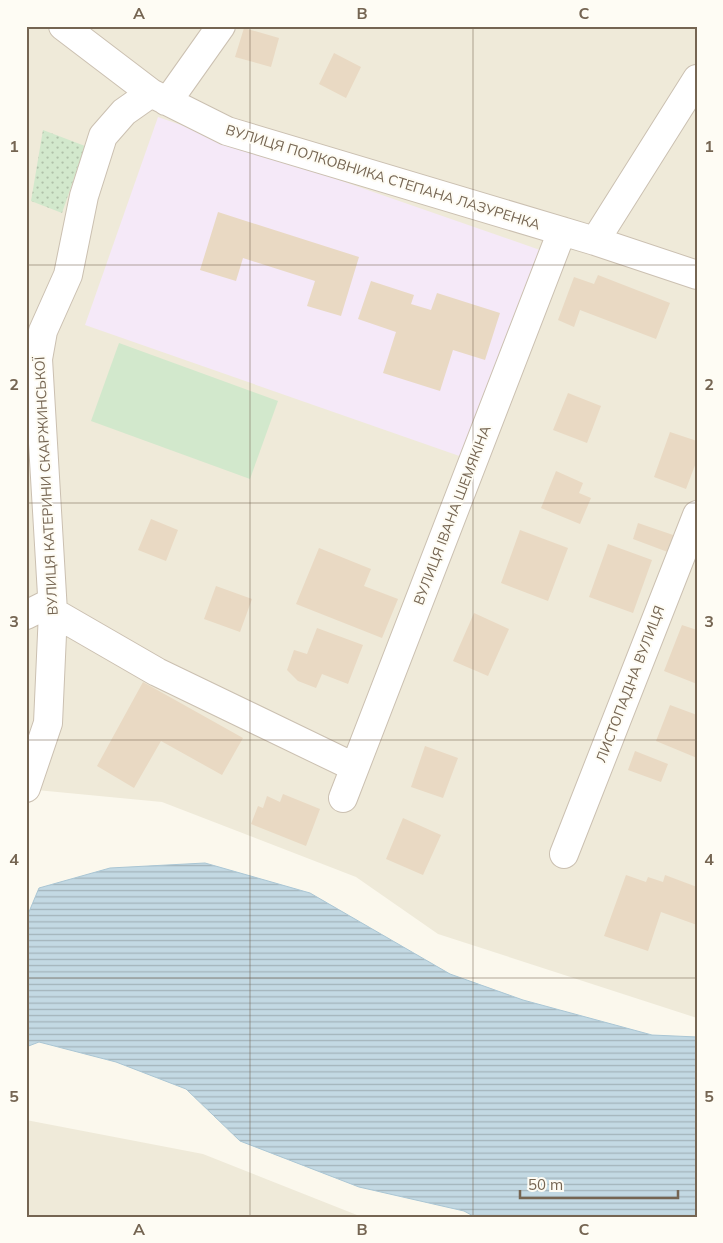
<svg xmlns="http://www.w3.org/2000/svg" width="723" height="1243" font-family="Mulish,sans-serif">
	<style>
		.residential { fill: #efead9 }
		.education { fill: #f5e9f8 }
		.grass { fill: #d2e8cc }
		.park { fill: url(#park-dots) }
		.water { fill: url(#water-rules); stroke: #aac6d4 }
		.building { fill: #e9d9c3 }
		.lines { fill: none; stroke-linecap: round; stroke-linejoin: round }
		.minor-casing { stroke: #cbc0b1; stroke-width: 30 }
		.minor { stroke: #fff; stroke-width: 28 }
		.grid { fill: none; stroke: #756552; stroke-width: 1; stroke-opacity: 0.55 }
		.labels { text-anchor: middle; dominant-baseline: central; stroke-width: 4; stroke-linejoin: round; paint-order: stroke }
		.street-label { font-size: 14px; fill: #756552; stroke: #fefcf4 }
		.neatline { fill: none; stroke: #756552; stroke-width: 2 }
		.grid-label { font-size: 16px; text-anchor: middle; font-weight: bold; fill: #756552 }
	</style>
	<defs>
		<pattern id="park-dots" width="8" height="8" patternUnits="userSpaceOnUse" patternTransform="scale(1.25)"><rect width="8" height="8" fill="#d2e8cc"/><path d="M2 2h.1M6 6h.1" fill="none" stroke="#afc0a8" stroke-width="1.8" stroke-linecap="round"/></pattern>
		<pattern id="water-rules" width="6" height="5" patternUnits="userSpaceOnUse" patternTransform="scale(1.25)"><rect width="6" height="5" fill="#c3d9e3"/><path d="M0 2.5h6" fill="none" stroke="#a3b4bb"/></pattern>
	</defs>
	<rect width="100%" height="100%" fill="#fbf8ed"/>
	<path class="residential" d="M26,26h671v992l-259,-84 -82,-57 -194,-75 -136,-13z
		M26,1120l177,34 159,63h-336z"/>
	<path class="education" d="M158,117l382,133 -72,209 -383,-134z"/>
	<path class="grass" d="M119,343l159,58 -28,78 -159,-58z"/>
	<path class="park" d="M43,130l42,16 -23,67 -31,-12z"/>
	<path class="water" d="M205,863l105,30 140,81 73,26 129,35 45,2v180h-222l-11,-6 -105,-24 -119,-46 -54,-52 -70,-27 -77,-20 -13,5v-128l13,-31 71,-20z"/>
	<path class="building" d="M244,28l35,10 -8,29 -36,-10z
		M334,53l27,14 -15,31 -27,-14z
		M218,212l141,45 -18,59 -34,-10 8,-25 -72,-23 -7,23 -36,-11z
		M598,275l72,28 -14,36 -76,-29 -6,17 -16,-7 16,-43 20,7z
		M371,281l43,14 -3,9 20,6 6,-17 63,20 -15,47 -32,-10 -13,41 -57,-18 13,-41 -38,-13z
		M568,393l33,13 -14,37 -34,-13z
		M670,432l27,9v19l-11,29 -32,-12z
		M556,471l27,12 -4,10 12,5 -11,26 -39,-16z
		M151,519l27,11 -12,31 -28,-11z
		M638,523l41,14 -6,17 -40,-15z
		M520,530l48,18 -20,53 -47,-18z
		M608,544l44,16 -19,53 -44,-16z
		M319,548l52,21 -7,17 34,13 -16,39 -86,-34z
		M216,586l36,13 -12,33 -36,-13z
		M474,613l35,16 -21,47 -35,-15z
		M682,625l15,5v54l-33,-13z
		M317,628l46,17 -15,39 -26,-10 -6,14 -18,-7 -11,-11 7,-20 13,4z
		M143,682l100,56 -21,37 -61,-34 -27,47 -37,-22z
		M670,705l27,10v43l-41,-17z
		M425,746l33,12 -15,40 -32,-11z
		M635,751l33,13 -7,18 -33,-12z
		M283,794l37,15 -14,37 -55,-22 7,-18 5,2 4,-12 13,6z
		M403,818l38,17 -18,40 -37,-16z
		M626,875l20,7 2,-5 15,5 2,-7 32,12v38l-36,-13 -13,39 -44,-15z"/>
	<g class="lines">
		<defs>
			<path id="minor" d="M63,26l88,67 76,38 368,110 102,34
				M166,101l9,-10 46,-65
				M595,241l102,-162
				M53,612l104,60 197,95
				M26,615l26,-13
				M26,788l22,-65 5,-111 -15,-253 5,-28 25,-56 16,-79 19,-60 21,-24 27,-19
				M343,798l219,-567
				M564,854l133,-339"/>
		</defs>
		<use href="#minor" class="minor-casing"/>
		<use href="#minor" class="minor"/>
	</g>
	<path class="grid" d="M250,26v1191M473,26v1191M26,265h671M26,503h671M26,740h671M26,978h671"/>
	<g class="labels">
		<g class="street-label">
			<text transform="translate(383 177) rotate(17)">ВУЛИЦЯ ПОЛКОВНИКА СТЕПАНА ЛАЗУРЕНКА</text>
			<text transform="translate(46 486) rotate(-93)">ВУЛИЦЯ КАТЕРИНИ СКАРЖИНСЬКОЇ</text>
			<text transform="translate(452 515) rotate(-69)">ВУЛИЦЯ ІВАНА ШЕМЯКІНА</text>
			<text transform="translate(630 684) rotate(-69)">ЛИСТОПАДНА ВУЛИЦЯ</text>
		</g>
	</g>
	<rect width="723" height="1243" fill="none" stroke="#fefcf4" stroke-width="55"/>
	<path d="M520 1190v8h158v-8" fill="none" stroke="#756552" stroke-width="2.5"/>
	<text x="528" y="1190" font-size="15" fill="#756552" stroke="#fefcf4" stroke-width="4" paint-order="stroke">50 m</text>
	<rect x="28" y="28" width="668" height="1188" class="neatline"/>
	<g class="grid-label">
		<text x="139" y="19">A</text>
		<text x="362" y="19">B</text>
		<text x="584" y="19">C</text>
		<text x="14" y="152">1</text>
		<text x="709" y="152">1</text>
		<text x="14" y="390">2</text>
		<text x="709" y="390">2</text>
		<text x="14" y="627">3</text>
		<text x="709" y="627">3</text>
		<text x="14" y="865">4</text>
		<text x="709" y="865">4</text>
		<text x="14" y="1102">5</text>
		<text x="709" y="1102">5</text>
		<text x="139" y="1235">A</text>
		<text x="362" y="1235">B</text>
		<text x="584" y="1235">C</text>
	</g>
</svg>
